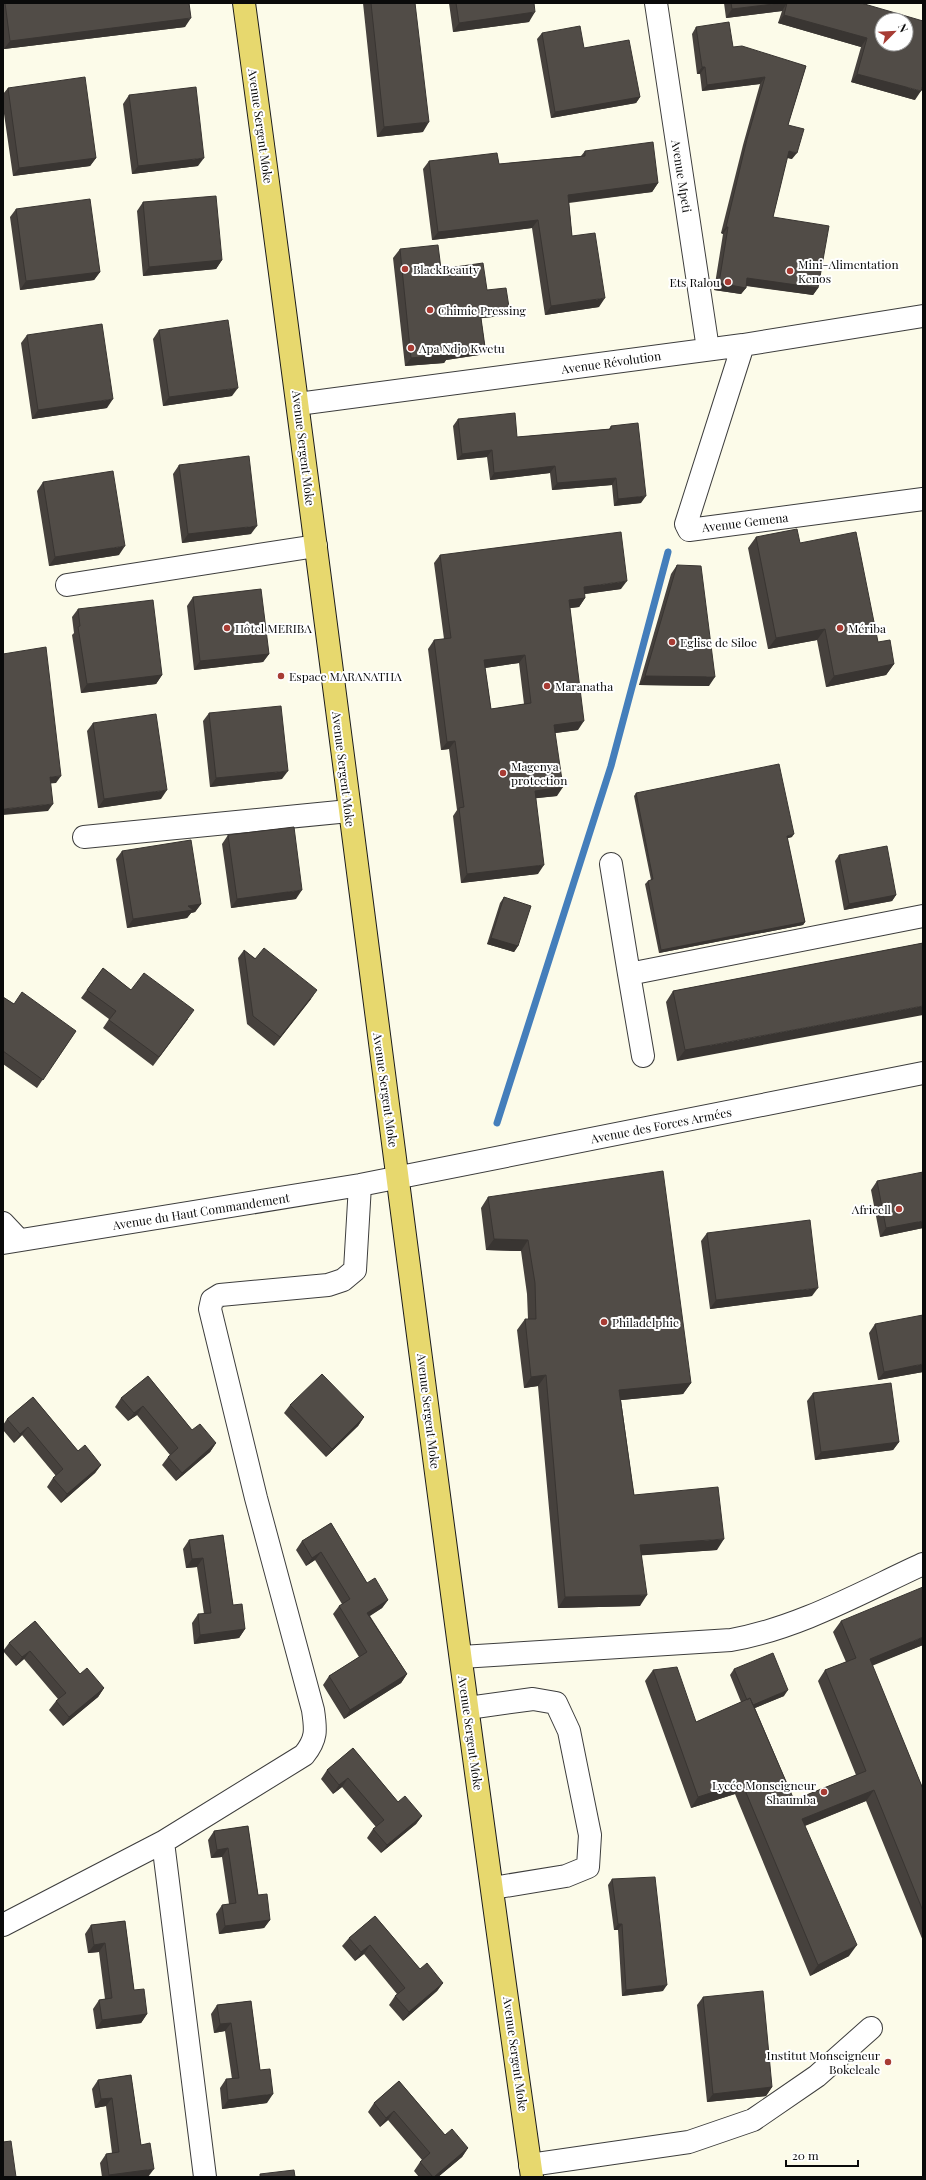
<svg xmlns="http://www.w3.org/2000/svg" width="926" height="2180" font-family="'Playfair Display',serif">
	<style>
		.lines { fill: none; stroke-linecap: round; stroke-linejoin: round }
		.stream { stroke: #447ebb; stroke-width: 7 }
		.minor-casing { stroke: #3d3d3d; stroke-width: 24 }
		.major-casing { stroke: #1b1b1b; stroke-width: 24 }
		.minor { stroke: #fff; stroke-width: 22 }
		.major { stroke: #e7d86e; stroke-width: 22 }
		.wall { fill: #46413d; fill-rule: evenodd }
		.shaded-wall { fill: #393532 }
		.building { fill: #514c47; stroke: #393532; fill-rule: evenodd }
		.poi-dot { fill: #a73c34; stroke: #fff; stroke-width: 1.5 }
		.labels { text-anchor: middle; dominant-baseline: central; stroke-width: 4; stroke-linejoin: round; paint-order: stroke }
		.street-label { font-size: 12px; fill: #0a0a0a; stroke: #fff }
		.poi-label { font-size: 12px; fill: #0a0a0a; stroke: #fff; text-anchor: start }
	</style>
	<rect width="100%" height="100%" fill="#fcfbe9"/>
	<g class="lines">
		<path class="stream" d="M497,1123l114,-357 57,-214"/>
		<defs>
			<path id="minor" d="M656,3l52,346
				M743,345l-57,179 3,6 234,-31
				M298,404l445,-59 180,-29
				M67,585l249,-39
				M84,837l265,-26
				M611,864l18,110 294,-58
				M629,974l14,82
				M3,1223l16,17
				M3,1243l357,-58 563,-112
				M461,1657l270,-17c68,-12 129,-47 192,-76
				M468,1708l65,-9 23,4 13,28 21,104 -2,32 -22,9 -73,12
				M3,1925l160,-83
				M530,2165l159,-23 64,-22 64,-44 54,-48
				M205,2177l-42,-335 141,-87c13,-16 12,-25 9,-45l-57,-212 -46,-189 2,-9 8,-5 108,-10 15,-5 12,-10 5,-85"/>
			<path id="major" d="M244,3c98,724 185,1450 288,2174"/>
		</defs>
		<use href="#minor" class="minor-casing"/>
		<use href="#major" class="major-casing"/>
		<use href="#minor" class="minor"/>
		<use href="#major" class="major"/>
	</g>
	<path class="wall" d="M3,3h186l-4,24 -181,22 -1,-9z
		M363,3h52l8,129 -46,5z
		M449,3h85l-5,19 -76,10z
		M724,3h137l54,97 -64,-18 10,-35 -83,-24 4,-12 -56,7z
		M696,27l37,20 73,19 -18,59 4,34 -5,-1 -14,59 45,71 -5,7 -67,-9v2l-5,6 -27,-4 9,-56 -2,-1 22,-88 17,-61 -58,7 -2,-17h-3l-5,-40z
		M542,33l42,15 56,49 -4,6 -85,15 -14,-79z
		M8,88l88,70 -6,8 -77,10 -10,-69v-13z
		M129,95l69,71 -66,8 -9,-70z
		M585,151l73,32 -6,9 -83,11 3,33 27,71 -54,8 -13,-87 -100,12 -9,-71 6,-8 70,3 82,-8z
		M143,202l79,58 -6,9 -73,7 -6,-65z
		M16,209l84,63 -6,8 -74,10 -10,-73z
		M400,249l87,41 22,17 -7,9 -21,2 4,29 -6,8 -33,5 -2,3 -39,3 -12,-108z
		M159,330l73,66 -69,10 -10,-67z
		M27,335l80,73 -75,11 -11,-76z
		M458,419l59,18 92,-8 2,-3 30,77 -27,3 -2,-21 -60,5 -2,-17 -60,7 -3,-23 -30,3 -4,-34z
		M179,465l72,69 -69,9 -9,-69z
		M43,482l76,73 -70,11 -12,-75z
		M756,537l44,6 94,121 -8,11 -60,12 -9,-47 -49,9 -20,-101z
		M440,555l181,34 -37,5 1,4 -6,9 -9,1 8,122 -23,3 2,63 -21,2 2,76 -77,9 -8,-67 4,-6 -8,-61 -8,1 -13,-101 6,-9 10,-1 -10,-76zM519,663l5,41 -33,5 -6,-41z
		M677,565l32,121 -70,-1 32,-111z
		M193,597l76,57 -6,8 -69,8 -7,-64z
		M78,609l84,66 -6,9 -75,9 -9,-58 2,-2 -2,-16z
		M209,713l73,66 -72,8 -7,-66z
		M93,723l68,76 -63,9 -11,-77z
		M636,793l156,44 -5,1 18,84 -2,3 -144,28 -14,-69 3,-3 3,-1 -17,-84z
		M228,835l68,64 -65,9 -9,-64z
		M122,851l79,53 -6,8 -4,1 -4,5 -60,10 -11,-69z
		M839,855l57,40 -4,6 -48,9 -9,-49z
		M504,897l14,49 -4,6 -27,-8 13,-41z
		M923,943l-246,118 -11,-59 7,-11z
		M244,950l67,49 -37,47 -27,-22 -9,-66z
		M103,968l28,22 57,29 -35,47 -50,-38 6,-9 -28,-21z
		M3,997l11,7 62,27 -39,57 -34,-24z
		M877,1181l46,47 -43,9 -9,-47z
		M488,1197l203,186 -8,11 -62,6 13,95 83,55 -75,5 -2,51 -82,2 -20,-222 -14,2 -7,-58 8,-11h3l-1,-25 -6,-43 -35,-1 -5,-42z
		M707,1233l105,63 -102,13 -9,-68z
		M875,1324l48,48 -45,8 -9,-47z
		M148,1376l44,54 24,13 -6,9 -34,29 -14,-16 6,-8 2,-2 -33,-40 -9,6 -13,-14 6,-9z
		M813,1393l86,49 -6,8 -78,10 -8,-59z
		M33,1397l45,54 23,14 -6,8 -34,30 -14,-16 6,-9 3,-2 -34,-41 -8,8 -11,-13v-5l4,-6z
		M290,1405l74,12 -6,9 -32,31 -42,-44z
		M331,1523l36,60 21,17 -6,8 -12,8 37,58 -6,9 -57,36 -21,-34 6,-9 30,-19 -26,-43 6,-8 3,-2 -27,-44 -9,6 -10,-16 6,-9z
		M223,1535l10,70 12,24 -6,9 -45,6 -2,-21 6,-9h6l-7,-47 -11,1 -3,-19 6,-9z
		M35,1621l45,53 24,14 -6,9 -35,29 -14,-16 7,-9 2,-2 -34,-40 -8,7 -13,-15 6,-8z
		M841,1621l82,24 -51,20 51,124v152l-57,-140 -61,25 44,130 -39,20 -75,-182 -44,14 -46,-127 8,-11 43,52 45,-20 -11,-27 4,-6 50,27 -29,12 39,92 62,-25 -38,-94 7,-11 21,-8 -13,-30z
		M353,1748l45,54 24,14 -6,8 -35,29 -14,-15 6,-9 3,-2 -34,-40 -9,7 -12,-15 6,-9z
		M248,1826l10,69 12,25 -6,8 -45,6 -3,-20 6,-9 7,-1 -7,-47 -11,1 -3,-18 6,-9z
		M612,1879l51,112 -41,5 -4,-66h-4l-6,-45z
		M375,1916l45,53 23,14 -6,8 -34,30 -14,-16 6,-9 2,-2 -33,-40 -9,7 -13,-15 7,-8z
		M125,1921l9,69 13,24 -6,9 -45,6 -3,-20 6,-9 6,-1 -6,-47 -11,1 -3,-19 6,-9z
		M703,1997l69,90 -6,9 -59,6 -10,-97z
		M251,2001l9,69 7,33 -45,6 -2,-21 6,-9h6l-7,-48 -11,2 -3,-19 6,-9z
		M131,2075l10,70 7,32h-46l-2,-14 6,-9 6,-1 -6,-47 -11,2 -3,-19 6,-9z
		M399,2081l46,54 23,13 -6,9 -24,20h-19l-5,-6 6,-9 2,-2 -34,-40 -8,7 -12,-15 6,-9z"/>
	<path class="shaded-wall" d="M782,3h5l-5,8 -56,7 6,-9z
		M535,12l-6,10 -76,10 6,-9z
		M784,15l83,23 -6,9 -83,-24z
		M191,18l-6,9 -181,22 6,-8z
		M702,67h3l-5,7h-3z
		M857,74l64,17 -6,9 -64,-18z
		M765,77l-5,7 -58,7 5,-6z
		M640,97l-4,6 -85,15 4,-6z
		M429,122l-6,10 -46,5 7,-10z
		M789,151l8,2 -5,6 -7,-2z
		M96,158l-6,8 -77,10 6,-8z
		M204,158l-6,8 -66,8 6,-8z
		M658,183l-6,9 -90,11 6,-8z
		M538,220l-6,8 -100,12 6,-8z
		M726,227h2l-5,7 -2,-1z
		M222,260l-6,9 -73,7 6,-9z
		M100,272l-6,8 -74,10 6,-9z
		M747,278l71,10 -5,7 -71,-10z
		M719,283l27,5 -5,6 -27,-4z
		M605,298l-6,9 -54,8 6,-9z
		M509,307l-7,9 -28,3 6,-8z
		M485,347l-6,8 -33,5 -2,3 -39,3 6,-8 39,-7z
		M238,388l-6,8 -69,10 6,-9z
		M113,399l-6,9 -75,11 6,-9z
		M492,450l-5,7 -30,3 5,-6z
		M555,466l-5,7 -60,7 4,-7z
		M616,478l-4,7 -60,5 5,-7z
		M646,496l-5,7 -27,3 4,-7z
		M257,526l-6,8 -69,9 6,-9z
		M125,546l-6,9 -70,11 6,-9z
		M627,581l-6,8 -43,6 6,-8z
		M585,598l-6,9 -16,2 6,-9z
		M825,629l-8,11 -49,9 8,-11z
		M269,654l-6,8 -69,8 6,-9z
		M525,655l-6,8 -41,6 6,-9z
		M894,664l-8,11 -60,12 8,-11z
		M162,675l-6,9 -75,9 6,-9z
		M645,676l70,1 -6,9 -70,-1z
		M584,721l-6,9 -30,4 6,-9z
		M455,741l-6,8 -8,1 6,-8z
		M288,771l-6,8 -72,8 6,-9z
		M61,776l-5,7 -11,1 5,-7z
		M563,787l-6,9 -28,3 6,-8z
		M167,790l-6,9 -63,9 6,-9z
		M53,804l-5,7 -45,4v-6z
		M794,834l-2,3 -7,2 2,-3z
		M544,865l-6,9 -77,9 6,-9z
		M302,890l-6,9 -65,9 6,-9z
		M896,895l-4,6 -48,9 5,-6z
		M201,904l-6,8 -4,1 -4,5 -60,10 6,-9 55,-13z
		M805,922l-2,3 -144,28 2,-3z
		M491,938l27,8 -4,6 -27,-8z
		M317,990l-6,9 -37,47 6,-9z
		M923,1006v9l-246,46 8,-11z
		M923,1221v7l-43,9 6,-9z
		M494,1239l34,1 -7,11 -35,-1z
		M818,1288l-6,8 -102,13 6,-9z
		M923,1364v8l-45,8 6,-8z
		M546,1375l-8,11 -14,2 7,-11z
		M691,1383l-8,11 -71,7 7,-11z
		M143,1406l-6,9 -9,6 6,-8z
		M364,1417l-6,9 -32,31 6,-8z
		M28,1427l-6,8 -8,8 6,-9z
		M899,1442l-6,8 -78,10 6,-8z
		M216,1443l-6,9 -34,29 6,-8z
		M101,1465l-6,8 -34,30 6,-9z
		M724,1539l-7,11 -84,6 7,-11z
		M321,1552l-6,8 -9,6 6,-8z
		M203,1558l-6,9 -11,1 6,-9z
		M647,1595l-7,11 -82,2 7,-11z
		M388,1600l-6,8 -21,13 6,-8z
		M245,1629l-6,9 -45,6 6,-9z
		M923,1637v8l-61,25 8,-11z
		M30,1651l-6,8 -8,7 6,-9z
		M407,1674l-6,9 -57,36 6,-9z
		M104,1688l-6,9 -35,29 6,-9z
		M788,1690l-4,6 -39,16 4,-6z
		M348,1778l-6,9 -9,7 6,-9z
		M742,1783l-7,11 -44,14 7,-11z
		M874,1790l-8,11 -72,29 8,-11z
		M422,1816l-6,8 -35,29 6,-8z
		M228,1848l-6,9 -11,1 6,-8z
		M270,1920l-6,8 -45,6 6,-8z
		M618,1924h4l-4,6h-4z
		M105,1943l-6,9 -11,1 6,-8z
		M370,1945l-6,9 -9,7 6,-9z
		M857,1945l-8,11 -39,20 8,-11z
		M443,1983l-6,8 -34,30 6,-9z
		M667,1985l-4,6 -41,5 4,-6z
		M147,2014l-6,9 -45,6 6,-9z
		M231,2023l-6,8 -11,2 6,-9z
		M772,2087l-6,9 -59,6 6,-8z
		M273,2094l-6,9 -45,6 6,-9z
		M112,2098l-6,8 -11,2 6,-9z
		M394,2111l-6,9 -8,7 6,-9z
		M468,2148l-6,9 -24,20h-4z
		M154,2169l-6,8h-41l2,-2z"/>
	<path class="building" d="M5,3h184l2,15 -181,23z
		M371,3h44l14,119 -45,5z
		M456,3h78l1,9 -76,11z
		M731,3h51l-50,6z
		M787,3h74l62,18v64l-2,6 -64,-17 10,-36 -83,-23zM882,20h24v24h-24z
		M729,22l4,25 9,-1 64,20 -18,59 16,4 -7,24 -8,-2 -16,66 56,9 -11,62 -71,-10 -1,10 -27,-5 9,-56h-2l21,-88 18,-62 -58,8 -2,-18h-3l-6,-40z
		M580,26l4,22 45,-8 11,57 -85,15 -13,-79z
		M85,77l11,81 -77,10 -11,-80z
		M196,87l8,71 -66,8 -9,-71z
		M653,142l5,41 -90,12 4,41 23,-3 10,65 -54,8 -13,-86 -100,12 -9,-71 68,-8 2,11 86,-8v-5z
		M216,196l6,64 -73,7 -6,-65z
		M90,199l10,73 -74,9 -10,-72z
		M438,245l3,24 42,-6 4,27 19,-2 3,19 -29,4 5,36 -35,4v3l-39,4 -11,-109z
		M228,320l10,68 -69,9 -10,-67z
		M102,324l11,75 -75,11 -11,-75z
		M515,413l2,24 94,-8v-3l27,-3 8,73 -28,3 -2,-21 -59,5 -2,-17 -61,7 -2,-23 -30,4 -4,-35z
		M249,456l8,70 -69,8 -9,-69z
		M113,471l12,75 -70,11 -12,-75z
		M797,529l3,14 56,-11 22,110 12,-2 4,24 -60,12 -9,-47 -49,9 -20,-101z
		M621,532l6,49 -43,6 1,11 -16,2 15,121 -30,4 9,62 -28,4 9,74 -77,9 -8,-66 5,-1 -9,-66 -8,1 -13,-102 17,-2 -11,-83zM525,655l6,48 -40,6 -7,-49z
		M677,565l24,1 14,111 -70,-1z
		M261,589l8,65 -69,7 -7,-64z
		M153,600l9,75 -75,9 -9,-57 2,-1 -2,-17z
		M46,647l15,129 -11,1 3,27 -50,5v-155z
		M281,706l7,65 -72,7 -7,-65z
		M156,714l11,76 -63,9 -11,-76z
		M779,764l15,70 -7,2 18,86 -144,28 -13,-69 5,-2 -17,-86z
		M294,827l8,63 -65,9 -9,-64z
		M191,840l10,64 -13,2 5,4 -60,9 -11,-68z
		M887,846l9,49 -47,9 -10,-49z
		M504,897l27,9 -13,40 -27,-8z
		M923,943v63l-238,44 -12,-59z
		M264,948l53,42 -37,47 -27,-21 -9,-66 11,9z
		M103,968l28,22 13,-17 50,37 -35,47 -50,-37 7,-9 -29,-21z
		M22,992l54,39 -33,49 -40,-29v-54l11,7z
		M663,1171l28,212 -72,7 15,105 84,-8 6,52 -84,6 7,50 -82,2 -19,-222 -15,2 -6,-58h11l-1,-36 -7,-43 -34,-1 -6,-42z
		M923,1172v49l-37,7 -9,-47z
		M810,1220l8,68 -102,12 -9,-67z
		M923,1315v49l-39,8 -9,-48z
		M322,1374l42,43 -32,32 -42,-44z
		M148,1376l44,54 8,-6 16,19 -34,30 -14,-16 10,-9 -35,-42 -9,7 -13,-15z
		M891,1383l8,59 -78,10 -8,-59z
		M33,1397l45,54 7,-6 16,20 -34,29 -14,-16 10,-9 -35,-42 -8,7 -13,-15z
		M331,1523l36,60 8,-5 13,22 -21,13 40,61 -57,36 -21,-34 38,-24 -28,-46 11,-7 -29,-47 -9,6 -10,-17z
		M223,1535l10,70 9,-1 3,25 -45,6 -2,-21 13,-1 -8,-55 -11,1 -3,-19z
		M923,1587v50l-53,22 53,130v122l-49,-121 -72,29 55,126 -39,20 -76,-182 -44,14 -45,-127 24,-3 19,55 54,-24 44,102 72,-29 -41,-101 31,-12 -15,-37z
		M35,1621l45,53 7,-6 17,20 -35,29 -13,-16 10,-8 -36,-42 -8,6 -13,-14z
		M773,1653l15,37 -35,15 -3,-7 -3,2 -13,-31z
		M353,1748l45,54 7,-6 17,20 -35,29 -14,-16 11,-9 -36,-42 -9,7 -12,-15z
		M248,1826l10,69 9,-1 3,26 -45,6 -3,-21 14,-2 -8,-55 -11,2 -3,-19z
		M655,1877l12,108 -41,5 -4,-66h-4l-6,-45z
		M375,1916l45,53 7,-6 16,20 -34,29 -14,-16 10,-8 -35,-43 -9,7 -12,-14z
		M125,1921l9,69 10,-1 3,25 -45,6 -3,-20 13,-2 -7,-55 -11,2 -3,-20z
		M763,1991l9,96 -59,7 -10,-97z
		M251,2001l9,69 10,-1 3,25 -45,6 -2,-21 13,-1 -8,-55 -11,1 -3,-19z
		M131,2075l10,70 9,-2 4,26 -45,6 -3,-21 13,-2 -7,-54 -11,1 -3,-19z
		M399,2081l46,54 7,-6 16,19 -34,29h-1l-13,-15 10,-9 -36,-42 -8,7 -12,-15z
		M11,2141l5,36h-13v-35z
		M294,2170l1,7h-35v-3z"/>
	<g class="poi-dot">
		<circle cx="405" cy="269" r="4"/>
		<circle cx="790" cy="271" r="4"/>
		<circle cx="728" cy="282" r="4"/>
		<circle cx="430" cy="310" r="4"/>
		<circle cx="411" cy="348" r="4"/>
		<circle cx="227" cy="628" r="4"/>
		<circle cx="840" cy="628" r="4"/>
		<circle cx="672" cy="642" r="4"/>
		<circle cx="281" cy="676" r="4"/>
		<circle cx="547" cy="686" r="4"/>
		<circle cx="503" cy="773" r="4"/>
		<circle cx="899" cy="1209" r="4"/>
		<circle cx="604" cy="1322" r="4"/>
		<circle cx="824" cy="1792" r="4"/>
		<circle cx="888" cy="2062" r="4"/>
	</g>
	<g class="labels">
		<g class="street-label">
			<text transform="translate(261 126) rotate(82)">Avenue Sergent Moke</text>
			<text transform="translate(682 176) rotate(81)">Avenue Mpeti</text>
			<text transform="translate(611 362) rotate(-8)">Avenue Révolution</text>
			<text transform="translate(304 448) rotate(83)">Avenue Sergent Moke</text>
			<text transform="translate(745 522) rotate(-7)">Avenue Gemena</text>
			<text transform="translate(344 769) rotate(83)">Avenue Sergent Moke</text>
			<text transform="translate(386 1090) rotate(82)">Avenue Sergent Moke</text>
			<text transform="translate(661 1125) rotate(-11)">Avenue des Forces Armées</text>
			<text transform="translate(201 1211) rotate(-9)">Avenue du Haut Commandement</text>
			<text transform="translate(429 1411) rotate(83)">Avenue Sergent Moke</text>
			<text transform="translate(471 1733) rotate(82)">Avenue Sergent Moke</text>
			<text transform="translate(516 2054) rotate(82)">Avenue Sergent Moke</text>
		</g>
		<g class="poi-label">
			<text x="798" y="264">Mini-Alimentation<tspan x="798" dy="14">Kenos</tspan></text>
			<text x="413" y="269">BlackBeauty</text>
			<text x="720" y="282" text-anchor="end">Ets Ralou</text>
			<text x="438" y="310">Chimie Pressing</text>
			<text x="419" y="348">Apa Ndjo Kwetu</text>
			<text x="235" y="628">Hôtel MERIBA</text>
			<text x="848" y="628">Mériba</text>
			<text x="680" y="642">Eglise de Siloe</text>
			<text x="289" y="676">Espace MARANATHA</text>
			<text x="555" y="686">Maranatha</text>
			<text x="511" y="766">Magenya<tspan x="511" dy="14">protection</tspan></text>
			<text x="891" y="1209" text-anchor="end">Africell</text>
			<text x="612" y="1322">Philadelphie</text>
			<text x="816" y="1785" text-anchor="end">Lycée Monseigneur<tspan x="816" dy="14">Shaumba</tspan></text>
			<text x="880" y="2055" text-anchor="end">Institut Monseigneur<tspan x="880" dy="14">Bokeleale</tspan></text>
		</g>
	</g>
	<rect width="926" height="2180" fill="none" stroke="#0a0a0a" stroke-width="8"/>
	<g transform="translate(894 32) rotate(66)"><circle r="19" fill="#ffffff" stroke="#9d9d9d"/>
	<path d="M0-3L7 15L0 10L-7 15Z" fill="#a73c34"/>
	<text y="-6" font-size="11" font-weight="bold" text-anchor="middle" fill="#0a0a0a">N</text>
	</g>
	<path d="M786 2160v6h72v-6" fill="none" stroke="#0a0a0a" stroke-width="2"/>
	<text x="792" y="2160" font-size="12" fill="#0a0a0a" stroke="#ffffff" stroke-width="3" paint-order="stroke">20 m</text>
</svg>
